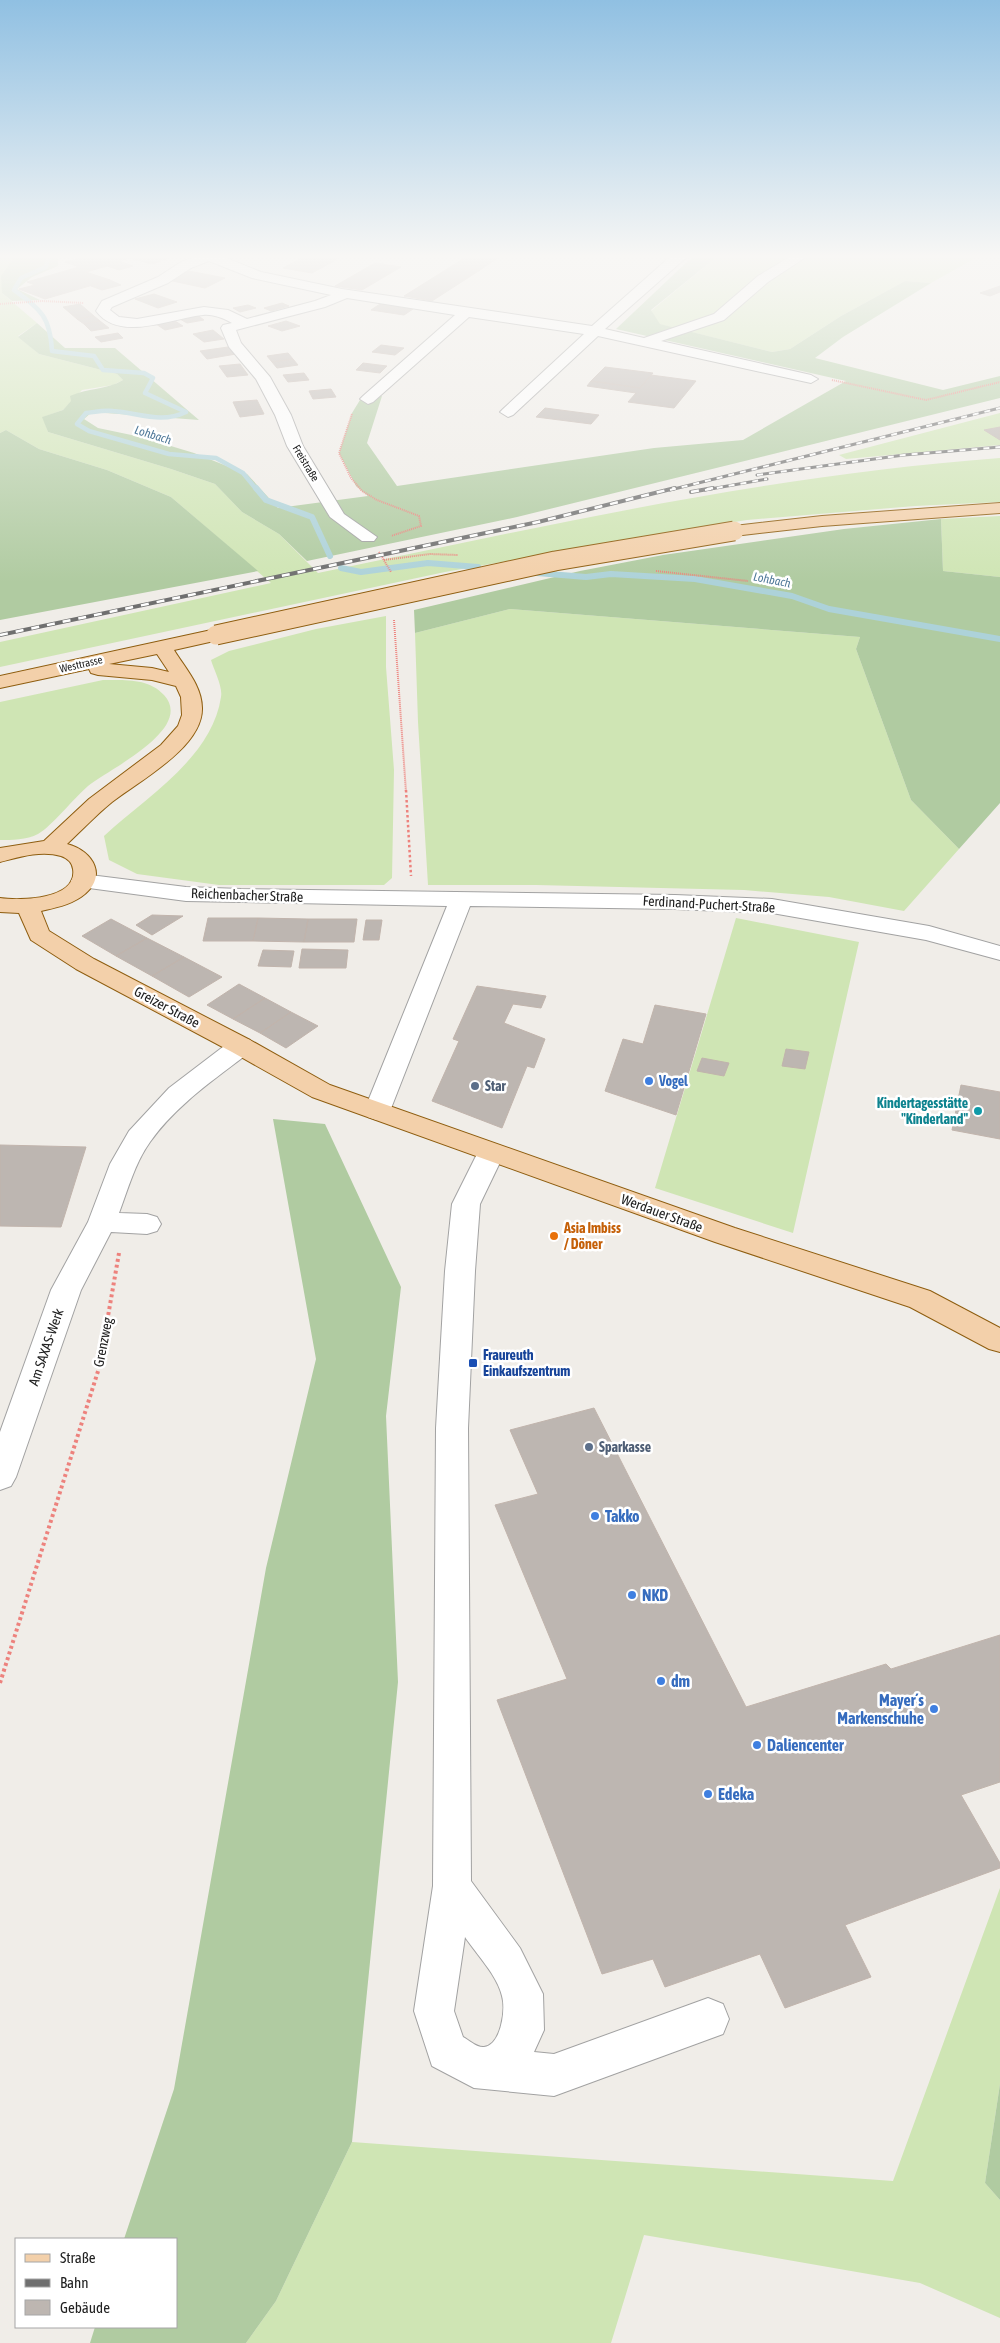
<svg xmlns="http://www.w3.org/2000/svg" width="1000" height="2343" font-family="'Asap Condensed',sans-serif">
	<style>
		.grass { fill: #cfe5b4 }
		.forest { fill: #b0cba1 }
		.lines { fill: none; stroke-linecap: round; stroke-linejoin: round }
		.stream-far1 { stroke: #add2d9; stroke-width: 4.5 }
		.stream { stroke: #add2d9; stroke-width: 6 }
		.building { fill: #bdb6b1; stroke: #c1b4ac }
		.minor-casing { stroke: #a2a2a2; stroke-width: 2 }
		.major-casing { stroke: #8e5d0f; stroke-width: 2 }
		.path-far2 { stroke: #ed827d; stroke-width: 2; stroke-dasharray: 1 1; stroke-linecap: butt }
		.path-far1 { stroke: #ed827d; stroke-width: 2.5; stroke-dasharray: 2.5 2.5; stroke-linecap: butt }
		.path { stroke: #ed827d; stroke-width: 4; stroke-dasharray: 3 3; stroke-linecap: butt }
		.minor { fill: #fff; fill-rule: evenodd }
		.major { fill: #f3d0aa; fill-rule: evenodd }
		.rail-far1-casing { stroke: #6f6f6f; stroke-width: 3 }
		.rail-casing { stroke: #6f6f6f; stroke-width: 4 }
		.rail-far1 { stroke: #fff; stroke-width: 2; stroke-dasharray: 6; stroke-linecap: butt }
		.rail { stroke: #fff; stroke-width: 2.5; stroke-dasharray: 8; stroke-linecap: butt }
		.major-bridge-casing { stroke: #8e5d0f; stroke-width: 21; stroke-linecap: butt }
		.major-bridge { stroke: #f3d0aa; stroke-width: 19 }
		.shop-dot { fill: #3f7fe0; stroke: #fff; stroke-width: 2 }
		.service-dot { fill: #5c6f8a; stroke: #fff; stroke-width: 2 }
		.culture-dot { fill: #0f9aa8; stroke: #fff; stroke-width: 2 }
		.food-dot { fill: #e8710a; stroke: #fff; stroke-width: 2 }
		.transit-dot { fill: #1a4fb4; stroke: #fff; stroke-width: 2 }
		.labels { text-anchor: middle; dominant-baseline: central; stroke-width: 5; stroke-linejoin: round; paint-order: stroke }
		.far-street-label { font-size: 11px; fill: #212121; stroke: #fff }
		.far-water-label { font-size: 12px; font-style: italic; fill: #4f7899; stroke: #fff }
		.street-label { font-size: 14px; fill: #212121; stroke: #fff }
		.shop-label { font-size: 14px; font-weight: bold; fill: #366cbe; stroke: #fff; text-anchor: start }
		.service-label { font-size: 14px; font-weight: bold; fill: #4e5e75; stroke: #fff; text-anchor: start }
		.culture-label { font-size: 14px; font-weight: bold; fill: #0d838f; stroke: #fff; text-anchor: end }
		.food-label { font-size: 14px; font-weight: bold; fill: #c56008; stroke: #fff; text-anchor: start }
		.transit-label { font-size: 14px; font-weight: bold; fill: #164399; stroke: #fff; text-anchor: start }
		.near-shop-label { font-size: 16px; font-weight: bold; fill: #366cbe; stroke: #fff; text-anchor: start }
	</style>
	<rect width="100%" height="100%" fill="#f0ede8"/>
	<path class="grass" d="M0,255h16l-14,38 35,30 -19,13 21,18 78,20 6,6 -10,5 -31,5 -19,20 -20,7 5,15 123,37 44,15 27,28 37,22 39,39c226,-47 452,-98 682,-115v44l-85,4 -168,14 -76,12 -226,40 -445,95v-25l271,-59 -100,-86 -64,-27 -68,-21 -33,-19 -6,3z
		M719,255h262l-50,28 -26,-2 -64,35 -51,33 -18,3 -113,-28 -8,-13z
		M1000,413v32l-154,14 -7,-4z
		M1000,516v61l-57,-6 -2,-52z
		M510,609l350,28 -4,12 55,151 48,49 -55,62 -75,-14 -85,-7 -208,-5h-108l-10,-163 -3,-89z
		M386,616v51l8,103 -2,108 -8,7h-165l-82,-11 -28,-14 -5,-24c42,-39 108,-78 117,-139 2,-10 -7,-27 -10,-37l18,-9 87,-22z
		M103,680c21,0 46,-2 61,15 31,34 -55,74 -76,91 -14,12 -36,40 -50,48 -11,6 -27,6 -38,6v-138z
		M736,918l123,24 -66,291 -138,-45z
		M1000,1888v196l-15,99 15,17v118l-80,-35 -276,-48 -33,108h-365l30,-42 76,-159 541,39z"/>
	<path class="forest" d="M16,255h42v11l-26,11 -15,12 23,11 -28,1 -10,-8 -1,-17z
		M699,255h20l-68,55 9,14 112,28 18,-3 51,-33 64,-35 26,2 -88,54 -28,21 128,32 57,-14v22l-483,119 -210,44 -28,-27 -37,-22 -27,-28 -44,-15 -123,-37 -6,-15 21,-7 8,-9 -1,-5c17,-8 37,-6 53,-16l-6,-6 -78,-20 -21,-17 19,-14 28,25h50l84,72 -107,-8 -8,7 14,9 43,9 53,16 53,21 31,34 90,-12 -12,-10 -17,-33 13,-40 8,-13 22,-4 -15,47 30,43 257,-38 89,-8 103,-59 -230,-52 73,-69z
		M6,430l33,19 68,21 64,27 87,74 -258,49v-187z
		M941,519l2,52 57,6v226l-41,46 -48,-49 -55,-151 4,-12 -350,-28 -95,24 -1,-23 166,-39 83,-16 181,-26z
		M273,1119l52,5 76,163 -15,129 12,266 -46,460 -76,159 -30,42h-156l5,-16h81v-88h-52l50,-150 92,-521 50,-209z
		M1000,2084v116l-15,-17z"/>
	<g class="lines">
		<path class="stream-far1" d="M49,255l-3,12 -25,11 -7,12c27,20 36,26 38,61l42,5 9,14 41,3 9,5 -8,15 41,19c-25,12 -47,1 -73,-1 -9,-1 -18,1 -27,2l-9,11 12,7 80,23 47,4 27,15 14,17"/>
		<path class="stream" d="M256,488l10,12 46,17 18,39
			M341,568l20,4 67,-9 50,4
			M537,573l49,4 25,-3 84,5 97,17 37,13 171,30"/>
	</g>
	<path class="building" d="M75,255h48l7,3 -11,3 14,5 -14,4 -12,-4 -21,6 24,8 -65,19 -26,-10 16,-4 -8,-3 52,-15 -14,-5 16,-4z
		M139,255h39l-26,9 -22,-6z
		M307,255h38l-33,18 -29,-5z
		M469,255h33l-22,15 -28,-4z
		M375,263l26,4 -39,23 -27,-4z
		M452,266l28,4 -48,31 -28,-5z
		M189,271l36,7 -20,10 -37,-8z
		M110,280l11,5 -19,5 -11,-4z
		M1000,286v6l-10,4 -10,-3z
		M154,294l23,8 -19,6 -23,-9z
		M282,303l7,3 -18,5 -7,-3z
		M80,304l14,12 -17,3 -14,-12z
		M380,304l33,5 -9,6 -33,-5z
		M248,305l8,3 -16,4 -7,-4z
		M196,314l8,6 -17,3 -9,-5z
		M94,316l6,5 -16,3 -7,-5z
		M100,321l9,7 -18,3 -7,-7z
		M175,321l8,5 -18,4 -9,-6z
		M286,321l14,5 -18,5 -14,-5z
		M213,330l11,9 -20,3 -11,-8z
		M118,333l5,5 -22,4 -6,-5z
		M381,345l23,3 -9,7 -23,-3z
		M228,347l8,7 -29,5 -7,-8z
		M288,353l5,6 -21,3 -5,-6z
		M293,359l5,6 -21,3 -5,-6z
		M363,363l24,3 -7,7 -24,-3z
		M240,364l8,11 -21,2 -8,-11z
		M605,367l48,6 -13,15 -49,-7z
		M304,373l5,7 -21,2 -5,-7z
		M651,375l45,6 -22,27 -46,-6 8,-9 -49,-7 4,-5 49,7z
		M331,389l5,8 -23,2 -4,-8z
		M257,400l7,14 -24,3 -7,-15z
		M545,408l54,7 -8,9 -55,-7z
		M1000,427v13l-16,-10z
		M152,915l31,1 -31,19 -16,-10z
		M208,918h50l-5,23h-50z
		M258,918l50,1 -4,23 -51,-1z
		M111,919l36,19 -31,18 -34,-20z
		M308,919h49l-3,23h-50z
		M366,920h16l-3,20h-16z
		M147,938l37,19 -32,19 -36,-20z
		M302,949l46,1 -2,18h-47z
		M263,950l31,1 -3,16 -33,-1z
		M184,957l38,20 -33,20 -37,-21z
		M239,984l26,14 -32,21 -26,-14z
		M477,986l69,10 -5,12 -28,-4 -9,19 41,16 -11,29 -7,-2 -25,62 -70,-27 27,-60 -6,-2z
		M265,998l26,14 -31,21 -27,-14z
		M655,1005l51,9 -30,101 -71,-24 18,-52 20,5z
		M291,1012l27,14 -32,22 -26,-15z
		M786,1049l23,3 -4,17 -23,-3z
		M702,1058l27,5 -5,13 -27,-5z
		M961,1085l39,7v47l-48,-9z
		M0,1145l86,2 -25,80 -61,-1z
		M594,1408l152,299 140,-43 5,5 109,-34v147l-39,13 39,68v5l-155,57 26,52 -86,31 -25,-54 -95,33 -12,-28 -51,15 -105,-274 70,-21 -72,-174 43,-11 -28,-64z"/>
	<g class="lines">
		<defs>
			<path id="minor" d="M200,255h19l42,17 81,17 250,37 79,-70 18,-1 -84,74 39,9 70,-24 44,-38 35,-21h16l-41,27 -44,38 -63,21 150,34 7,4 -7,4 -213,-47 -85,79 -5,2 -8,-5 3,-3 81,-75 -115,-17 -96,85 -5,2 -8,-5 3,-3 92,-81 -108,-17 -22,9 -89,23 5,13 29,34 21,38 12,31 41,68 33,23 -3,4h-12l-32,-24 -43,-71 -12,-31 -19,-36 -27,-32 -8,-19 2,-3 9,-2c-9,-5 -19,-9 -29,-8 -32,3 -83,28 -107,-4l6,-10 56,-24 23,-15zM209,261l43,17 79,17 -16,6 -68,18 -19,-9 -24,-3 -67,12 -18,-2 -9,-7 2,-3 56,-24 23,-15z
				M82,874l104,13 55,2 434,6 97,4 157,27 71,20v14l-74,-20 -154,-27 -97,-4 -205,-3 -80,205 -4,6 -9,3 -9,-3 -4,-6 83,-205 -261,-5 -112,-15 -3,-5 3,-5z
				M241,1038l9,2 4,6 -4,6c-35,27 -74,53 -100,90 -15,21 -22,47 -31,71l28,1 10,3 4,7 -4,7 -10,3 -36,-2 -30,58 -65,187 -5,9 -11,4v-58l51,-142 37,-68 22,-58 19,-33 40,-43 63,-48z
				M491,1143l10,3 4,6 -25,52 -5,67 -7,157 3,453 49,67 23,46 1,36 -10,22 20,2 154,-56 15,6 6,15 -6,15 -169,62 -80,-8 -42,-22 -18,-55 19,-125 3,-458 9,-157 7,-67 29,-58zM465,1937c12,18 32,38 37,59 4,14 -1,49 -18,51 -7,1 -15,-7 -21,-10l-9,-26z"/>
			<path id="major" d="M1000,503v10l-178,13 -88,10 -6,-1 -3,-4 3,-4 6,-1 88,-10z
				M216,629l7,2 2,4 -2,4 -49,11c11,18 28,36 28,58 1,39 -63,73 -90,94 -16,13 -30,28 -45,42 27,7 42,34 14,53 -12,8 -26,11 -40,14l8,20 45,28 156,81 80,45 405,143 195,63 70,37v24l-11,-3 -79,-42 -195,-65 -403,-145 -80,-45 -156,-83 -45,-29 -12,-27 -19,-1v-14c19,3 78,2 73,-29 -1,-7 -6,-11 -12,-13 -20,-6 -42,1 -61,6v-14l44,-7 45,-42 72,-54 17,-19 4,-11 -1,-18 -5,-11 -24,-6 -54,-5 -7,-2 -2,-4 -89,19v-12zM157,654l12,18 -17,-4 -43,-4z"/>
		</defs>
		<use href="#minor" class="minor-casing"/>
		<use href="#major" class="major-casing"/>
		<path class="path-far2" d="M0,304l42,-3 42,2
			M832,380l94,20 74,-18
			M352,414l-13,39 12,25 11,13 15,9 42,16 2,10 -30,10
			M379,552l12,20
			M384,560l46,-6 28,1
			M656,571l92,10
			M394,620l12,172"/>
		<path class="path-far1" d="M406,790l5,86"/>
		<path class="path" d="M0,1683l99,-315 20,-115"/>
		<use href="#minor" class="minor"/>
		<use href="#major" class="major"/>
		<defs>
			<path id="rail-far1" d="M757,475l147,-20 96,-8
				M670,490l330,-82
				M705,490l62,-11"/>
			<path id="rail" d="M691,492l22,-4
				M0,635l538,-113 137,-34"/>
		</defs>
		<use href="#rail-far1" class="rail-far1-casing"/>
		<use href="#rail" class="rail-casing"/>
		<use href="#rail-far1" class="rail-far1"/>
		<use href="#rail" class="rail"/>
		<defs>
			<path id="major-bridge" d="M216,635l339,-74 179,-30"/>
		</defs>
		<use href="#major-bridge" class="major-bridge-casing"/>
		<use href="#major-bridge" class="major-bridge"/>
	</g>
	<linearGradient id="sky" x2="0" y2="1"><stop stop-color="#90c0e2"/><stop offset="0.44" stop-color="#f8f7f5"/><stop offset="1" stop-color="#f8f7f5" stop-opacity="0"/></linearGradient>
	<rect width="1000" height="583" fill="url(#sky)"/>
	<g class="shop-dot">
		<circle cx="649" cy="1081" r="5"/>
		<circle cx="595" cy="1516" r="5"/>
		<circle cx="632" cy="1595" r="5"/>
		<circle cx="661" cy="1681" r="5"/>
		<circle cx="934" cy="1709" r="5"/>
		<circle cx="757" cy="1745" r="5"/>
		<circle cx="708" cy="1794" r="5"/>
	</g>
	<g class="service-dot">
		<circle cx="475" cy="1086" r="5"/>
		<circle cx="589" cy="1447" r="5"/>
	</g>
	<circle class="culture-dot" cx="978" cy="1111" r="5"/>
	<circle class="food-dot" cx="554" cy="1236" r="5"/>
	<rect class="transit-dot" x="468" y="1358" width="10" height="10" rx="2.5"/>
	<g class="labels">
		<g class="far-street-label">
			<text transform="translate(306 463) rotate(59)">Freistraße</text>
			<text transform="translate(81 664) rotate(-13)">Westtrasse</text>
		</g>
		<g class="far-water-label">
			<text transform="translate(153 435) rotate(17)">Lohbach</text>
			<text transform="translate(772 580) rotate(11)">Lohbach</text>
		</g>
		<g class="street-label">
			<text transform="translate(247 895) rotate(2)">Reichenbacher Straße</text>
			<text transform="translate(709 904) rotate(3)">Ferdinand-Puchert-Straße</text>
			<text transform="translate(167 1007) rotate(28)">Greizer Straße</text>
			<text transform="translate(662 1213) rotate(20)">Werdauer Straße</text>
			<text transform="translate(103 1342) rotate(-79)">Grenzweg</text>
			<text transform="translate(46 1347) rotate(-71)">Am SAXAS-Werk</text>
		</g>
		<g class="shop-label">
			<text x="659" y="1081">Vogel</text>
		</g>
		<g class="service-label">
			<text x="485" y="1086">Star</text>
			<text x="599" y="1447">Sparkasse</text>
		</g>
		<g class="culture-label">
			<text x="968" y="1103">Kindertagesstätte<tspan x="968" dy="16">"Kinderland"</tspan></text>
		</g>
		<g class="food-label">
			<text x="564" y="1228">Asia Imbiss<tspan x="564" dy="16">/ Döner</tspan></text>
		</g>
		<g class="transit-label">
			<text x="483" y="1355">Fraureuth<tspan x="483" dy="16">Einkaufszentrum</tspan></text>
		</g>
		<g class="near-shop-label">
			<text x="605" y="1516">Takko</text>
			<text x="642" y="1595">NKD</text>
			<text x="671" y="1681">dm</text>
			<text x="924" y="1700" text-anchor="end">Mayer´s<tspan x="924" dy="18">Markenschuhe</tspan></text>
			<text x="767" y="1745">Daliencenter</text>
			<text x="718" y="1794">Edeka</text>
		</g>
	</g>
	<rect x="15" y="2238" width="162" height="90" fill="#ffffff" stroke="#a6a6a6"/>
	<rect x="25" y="2254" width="25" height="8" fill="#f3d0aa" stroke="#a6a6a6"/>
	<text x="60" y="2263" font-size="15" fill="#212121">Straße</text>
	<rect x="25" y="2279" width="25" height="8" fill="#6f6f6f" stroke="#a6a6a6"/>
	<text x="60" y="2288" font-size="15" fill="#212121">Bahn</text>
	<rect x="25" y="2300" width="25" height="15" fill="#bdb6b1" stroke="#a6a6a6"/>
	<text x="60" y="2313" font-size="15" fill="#212121">Gebäude</text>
</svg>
